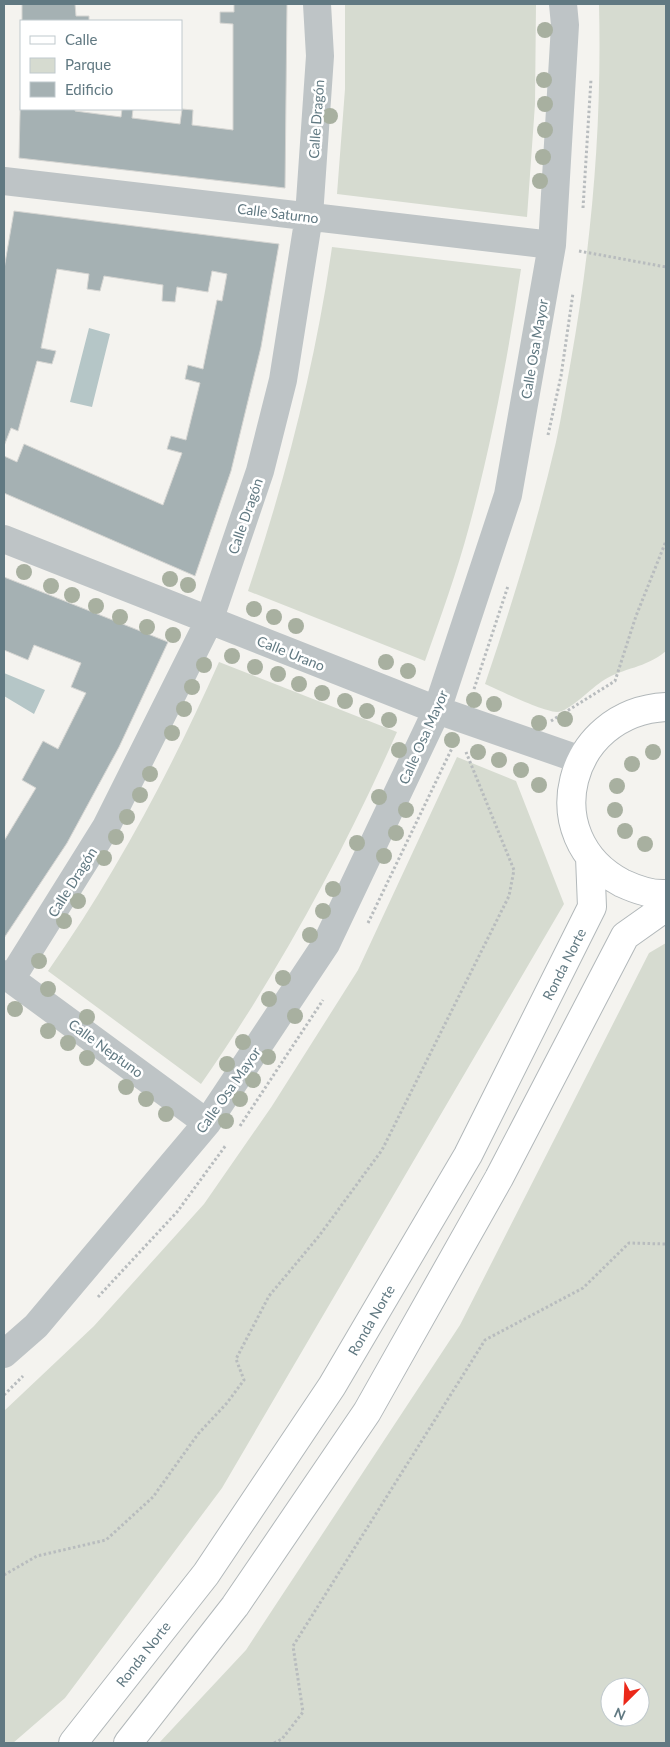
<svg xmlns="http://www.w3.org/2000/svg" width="670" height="1747" font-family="Lato,sans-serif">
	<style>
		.green { fill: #d6dbd0; fill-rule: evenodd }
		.water { fill: #b5c6c7 }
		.building { fill: #a5b1b3; stroke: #d5d5d2 }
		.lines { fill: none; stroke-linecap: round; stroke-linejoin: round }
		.primary-casing { stroke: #b2b8ba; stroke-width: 30 }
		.path { stroke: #b8bcbe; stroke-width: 3; stroke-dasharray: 2.5 2.5; stroke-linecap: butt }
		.minor { stroke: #bec4c6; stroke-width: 28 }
		.primary { stroke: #fff; stroke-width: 28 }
		.tree { fill: #a8b0a0 }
		.labels { text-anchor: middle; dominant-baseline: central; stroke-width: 5; stroke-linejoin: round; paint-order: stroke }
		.street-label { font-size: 14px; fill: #617982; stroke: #fff }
	</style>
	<rect width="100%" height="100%" fill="#f4f3ef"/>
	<path class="green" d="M345,4h191l-1,100 -8,113 -190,-23 8,-105z
		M599,4h67v647c-22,18 -41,16 -62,29 -12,7 -35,32 -47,32 -16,-1 -56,-21 -72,-28 27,-80 52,-160 71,-242 6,-27 10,-55 15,-82 21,-119 31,-235 28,-356z
		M332,247l189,22c-13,87 -29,173 -52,258 -12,45 -28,89 -44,134l-177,-70c38,-113 67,-226 84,-344z
		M219,662l178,70c-55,124 -119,241 -196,352l-153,-113c68,-97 123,-201 171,-309z
		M457,757l59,24 48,123 -342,584 -157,210 -52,45h-9v-332l90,-85 110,-122 68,-98 86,-136z
		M666,943v800h-507l87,-93 214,-325 189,-372zM610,1687h30v30h-30z"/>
	<path class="water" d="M89,328l21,6 -18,73 -22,-5z
		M4,673l41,17 -11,24 -30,-18z"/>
	<path class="building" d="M22,4h53l1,12h13v5h-67z
		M234,4h53l-2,184 -266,-30 2,-88v39h54v2l46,6 1,-8h11l-1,9 48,6 2,-15 11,1 -1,15 41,5v-106l-13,-1v-11h14z
		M14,211l265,33 -18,103 -30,124 -36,105 -191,-83v-37l13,6 7,-18 139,61 19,-52 -15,-4 4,-13 15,4 14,-57 -15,-4 3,-14 15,4 14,-69 5,1 5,-27 -15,-3 -4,21 -31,-5 -2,15 -13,-1 1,-16 -59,-9 -4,15 -13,-2 2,-15 -32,-5 -16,79 15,3 -4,13 -15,-3 -19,70 -7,-3 -7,18v-177z
		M4,577l164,65 -49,105 -52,96 -63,95v-97l32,-53 -14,-8 21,-39 15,8 28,-56 -15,-6 10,-24 -47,-18 -6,15 -24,-10z"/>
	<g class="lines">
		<defs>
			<path id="primary" d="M666,707c-99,5 -131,130 -44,176 13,6 30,12 44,11
				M73,1743l133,-169 126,-188 136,-231 124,-248 -2,-50
				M128,1743l107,-137 132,-194 132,-234 126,-242 41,-29"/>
		</defs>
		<use href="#primary" class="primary-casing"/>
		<path class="path" d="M583,208l8,-129
			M579,251l87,16
			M548,435l13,-59 12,-83
			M474,689l34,-103
			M551,721l64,-40 21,-65 30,-75
			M368,923l86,-179
			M240,1126l83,-126
			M98,1297l79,-85 49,-67
			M4,1395l19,-19
			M4,1575l33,-19 69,-16 47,-43 45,-63 29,-31 17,-23 -8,-21 33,-63 50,-60 63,-86 127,-254 5,-26 -48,-118
			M274,1743l8,-4 21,-27 -10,-66 192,-306 98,-52 46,-45 37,1"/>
		<path class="minor" d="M4,181l548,64
			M4,539l433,171 144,50
			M4,974l203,149
			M11,979l95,-152 103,-206 51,-150 23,-91 26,-164 11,-160 -3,-52
			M4,1354l32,-28 171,-203 119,-179 111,-234 71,-215 44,-250 13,-220 -2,-21"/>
		<use href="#primary" class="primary"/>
	</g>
	<g class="tree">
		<circle cx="545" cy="30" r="8"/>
		<circle cx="544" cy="80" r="8"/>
		<circle cx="545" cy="104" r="8"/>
		<circle cx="330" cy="116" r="8"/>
		<circle cx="545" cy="130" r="8"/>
		<circle cx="543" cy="157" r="8"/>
		<circle cx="540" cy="181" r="8"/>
		<circle cx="24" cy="572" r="8"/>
		<circle cx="170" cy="579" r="8"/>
		<circle cx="188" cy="585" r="8"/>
		<circle cx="51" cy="586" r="8"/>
		<circle cx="72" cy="595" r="8"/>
		<circle cx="96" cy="606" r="8"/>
		<circle cx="254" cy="609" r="8"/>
		<circle cx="120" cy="617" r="8"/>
		<circle cx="274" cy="617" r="8"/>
		<circle cx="296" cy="626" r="8"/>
		<circle cx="147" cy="627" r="8"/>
		<circle cx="173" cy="635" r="8"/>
		<circle cx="232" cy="656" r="8"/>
		<circle cx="386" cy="662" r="8"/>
		<circle cx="204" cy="665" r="8"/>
		<circle cx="255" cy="667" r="8"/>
		<circle cx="408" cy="671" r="8"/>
		<circle cx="278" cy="674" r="8"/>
		<circle cx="299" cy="684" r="8"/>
		<circle cx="192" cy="687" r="8"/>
		<circle cx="322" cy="693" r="8"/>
		<circle cx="474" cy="700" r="8"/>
		<circle cx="345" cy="701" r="8"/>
		<circle cx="494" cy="704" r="8"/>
		<circle cx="184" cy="709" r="8"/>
		<circle cx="367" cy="711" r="8"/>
		<circle cx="565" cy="719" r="8"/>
		<circle cx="389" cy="720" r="8"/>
		<circle cx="539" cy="723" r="8"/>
		<circle cx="172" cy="733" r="8"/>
		<circle cx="452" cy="740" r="8"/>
		<circle cx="399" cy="750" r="8"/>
		<circle cx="478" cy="752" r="8"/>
		<circle cx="653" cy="752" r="8"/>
		<circle cx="499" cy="760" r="8"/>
		<circle cx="632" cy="764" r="8"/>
		<circle cx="521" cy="770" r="8"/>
		<circle cx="150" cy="774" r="8"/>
		<circle cx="539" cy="785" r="8"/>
		<circle cx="617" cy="786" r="8"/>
		<circle cx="140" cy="795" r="8"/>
		<circle cx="379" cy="797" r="8"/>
		<circle cx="406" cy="810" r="8"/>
		<circle cx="615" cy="810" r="8"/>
		<circle cx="127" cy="817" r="8"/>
		<circle cx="625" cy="831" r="8"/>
		<circle cx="396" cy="833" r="8"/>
		<circle cx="116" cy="837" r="8"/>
		<circle cx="357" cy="843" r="8"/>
		<circle cx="645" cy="844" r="8"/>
		<circle cx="384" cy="856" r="8"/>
		<circle cx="104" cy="858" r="8"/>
		<circle cx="333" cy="889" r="8"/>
		<circle cx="78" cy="901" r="8"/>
		<circle cx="323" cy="911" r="8"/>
		<circle cx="64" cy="921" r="8"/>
		<circle cx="310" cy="935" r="8"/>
		<circle cx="39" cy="961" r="8"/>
		<circle cx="283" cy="978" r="8"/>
		<circle cx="48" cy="989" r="8"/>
		<circle cx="269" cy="999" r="8"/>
		<circle cx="15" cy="1009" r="8"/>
		<circle cx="295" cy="1016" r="8"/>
		<circle cx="87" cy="1017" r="8"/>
		<circle cx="48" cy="1031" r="8"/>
		<circle cx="243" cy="1042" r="8"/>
		<circle cx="68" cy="1043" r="8"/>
		<circle cx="268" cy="1057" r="8"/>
		<circle cx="87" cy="1058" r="8"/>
		<circle cx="227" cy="1064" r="8"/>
		<circle cx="253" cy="1080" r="8"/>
		<circle cx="126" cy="1087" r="8"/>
		<circle cx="146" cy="1099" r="8"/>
		<circle cx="240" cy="1099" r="8"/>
		<circle cx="166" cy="1114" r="8"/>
		<circle cx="226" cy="1121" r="8"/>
	</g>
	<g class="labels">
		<g class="street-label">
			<text transform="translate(316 119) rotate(-86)">Calle Dragón</text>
			<text transform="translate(278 213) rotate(7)">Calle Saturno</text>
			<text transform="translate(534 349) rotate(-80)">Calle Osa Mayor</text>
			<text transform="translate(245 516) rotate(-71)">Calle Dragón</text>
			<text transform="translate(291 653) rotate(22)">Calle Urano</text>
			<text transform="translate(423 737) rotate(-66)">Calle Osa Mayor</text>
			<text transform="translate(72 882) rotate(-58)">Calle Dragón</text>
			<text transform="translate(564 964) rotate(-63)">Ronda Norte</text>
			<text transform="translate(106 1048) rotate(36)">Calle Neptuno</text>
			<text transform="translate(228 1090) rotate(-55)">Calle Osa Mayor</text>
			<text transform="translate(371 1320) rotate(-60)">Ronda Norte</text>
			<text transform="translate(143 1654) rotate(-52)">Ronda Norte</text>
		</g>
	</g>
	<rect width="670" height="1747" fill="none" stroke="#617982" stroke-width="10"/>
	<rect x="20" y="20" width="162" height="90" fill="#ffffff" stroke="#c0c9cd"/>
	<rect x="30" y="36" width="25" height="8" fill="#ffffff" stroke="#c0c9cd"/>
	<text x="65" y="45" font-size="15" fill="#617982">Calle</text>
	<rect x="30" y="58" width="25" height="15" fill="#d6dbd0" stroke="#c0c9cd"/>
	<text x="65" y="70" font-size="15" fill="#617982">Parque</text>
	<rect x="30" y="82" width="25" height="15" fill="#a5b1b3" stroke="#c0c9cd"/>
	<text x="65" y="95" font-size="15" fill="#617982">Edificio</text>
	<g transform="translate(625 1702) rotate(204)"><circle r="24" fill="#ffffff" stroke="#c0c9cd"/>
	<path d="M0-4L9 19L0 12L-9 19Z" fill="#eb2819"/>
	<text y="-8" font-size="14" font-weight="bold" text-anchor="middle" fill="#617982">N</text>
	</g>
</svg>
